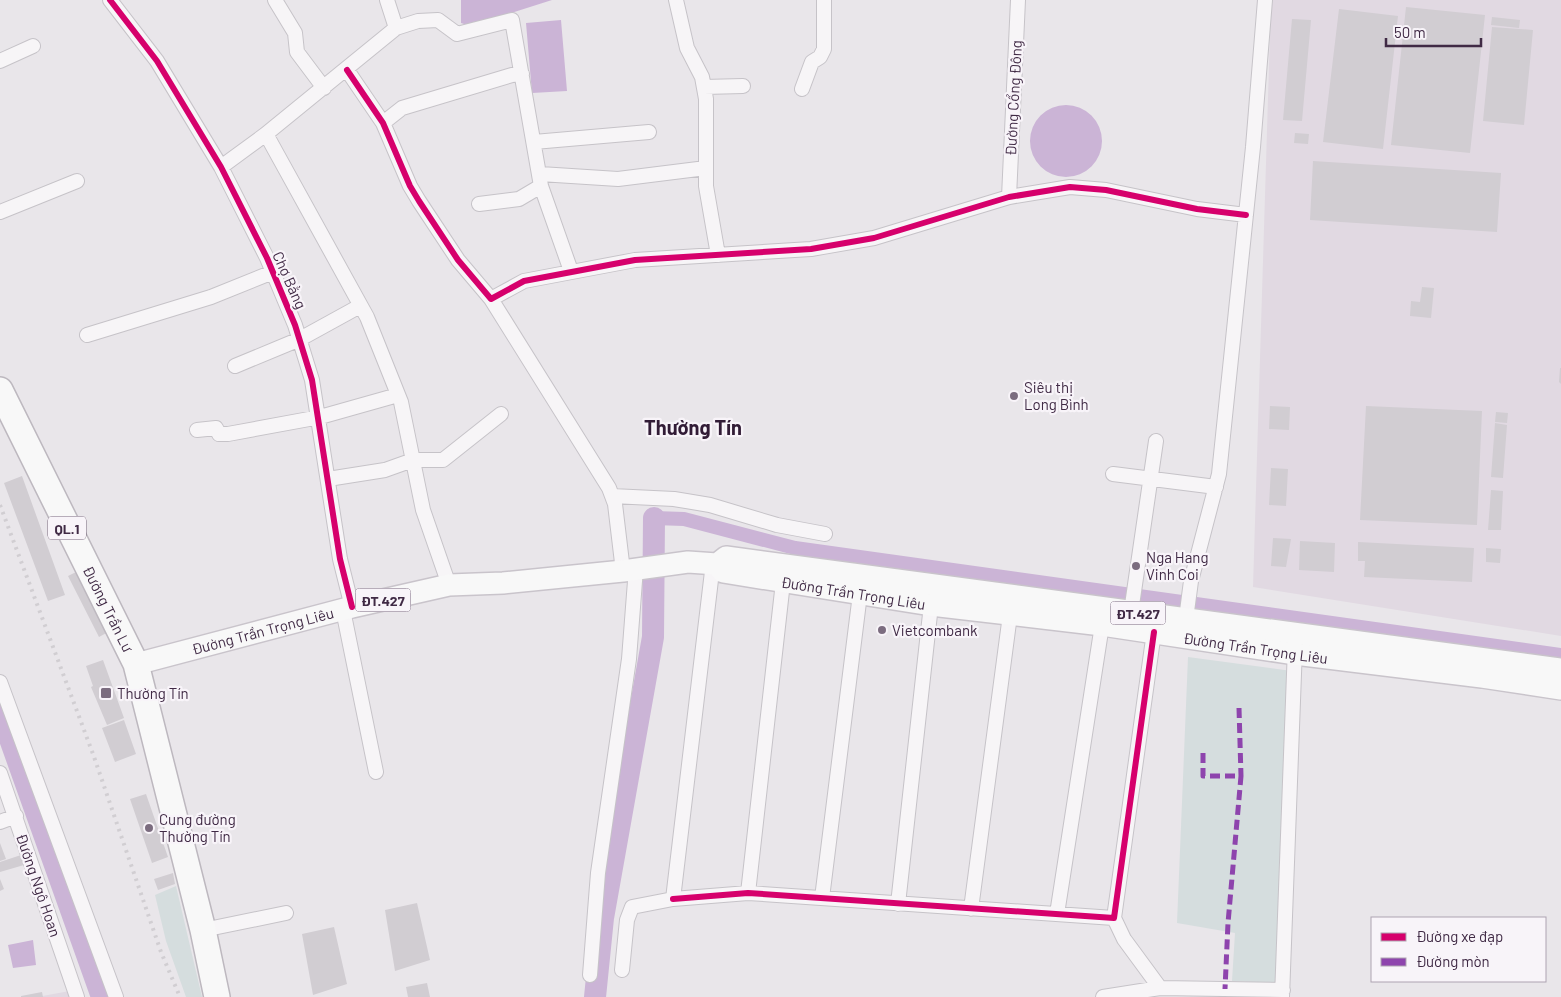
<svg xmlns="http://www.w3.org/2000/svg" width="1561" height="997" font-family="Barlow,sans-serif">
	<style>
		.built { fill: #e1d9e2 }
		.green { fill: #d5ddde }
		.water { fill: #cbb4d6 }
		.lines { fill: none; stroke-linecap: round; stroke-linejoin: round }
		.canal { stroke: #cbb4d6; stroke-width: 14 }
		.river { stroke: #cbb4d6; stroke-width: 22 }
		.building { fill: #d1cdd2 }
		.street-casing { stroke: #c6c3c8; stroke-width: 16 }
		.primary-casing { stroke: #c9c4cb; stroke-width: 24 }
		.highway-casing { stroke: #bdb8bf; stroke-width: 28 }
		.street { stroke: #f7f5f7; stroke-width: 14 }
		.primary { stroke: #f8f8f8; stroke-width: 21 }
		.highway { stroke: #f8f8f8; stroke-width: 25 }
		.rail { stroke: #d1ced2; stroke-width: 4; stroke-dasharray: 2.5 5; stroke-linecap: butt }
		.quiet { stroke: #8e44ad; stroke-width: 5; stroke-dasharray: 10 5; stroke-linecap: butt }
		.cycleway-casing { stroke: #f8f4f9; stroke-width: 9 }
		.cycleway { stroke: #d6006c; stroke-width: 6 }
		.poi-dot { fill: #7b6c7f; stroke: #f8f4f9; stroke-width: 2 }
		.labels { text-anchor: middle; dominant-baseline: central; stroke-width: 4.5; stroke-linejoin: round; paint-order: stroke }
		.shield { fill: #f8f4f9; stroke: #77677b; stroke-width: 1 }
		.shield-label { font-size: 14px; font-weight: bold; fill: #402a45 }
		.street-label { font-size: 15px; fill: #402a45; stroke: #f8f4f9 }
		.poi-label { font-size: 15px; fill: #402a45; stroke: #f8f4f9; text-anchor: start }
		.district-label { font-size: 20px; font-weight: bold; fill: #321c36; stroke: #f8f4f9 }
	</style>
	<rect width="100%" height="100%" fill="#e9e6ea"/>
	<path class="built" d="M1271,0h290v636l-308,-49z
		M75,990l1,7h-39z"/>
	<path class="green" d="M1188,657l111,15 -18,311 -49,-2 3,-48 -58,-10z
		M176,886l26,111h-16l-20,-56 -11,-46z"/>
	<path class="water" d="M461,0h91l-82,26 -9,-3z
		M561,20l6,71 -35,2 -6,-70z
		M1030 141a36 36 0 1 1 72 0a36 36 0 1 1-72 0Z
		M33,940l3,25 -23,3 -5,-23z"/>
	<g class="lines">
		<path class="canal" d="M654,518l30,1 111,29 766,107"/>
		<path class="river" d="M0,711l102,286
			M595,997l8,-79 50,-281 1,-119"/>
	</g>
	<path class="building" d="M1406,7l79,8 -15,138 -79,-8z
		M1339,9l59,7 -15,133 -60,-7z
		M1492,17l28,3 -1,8 -28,-3z
		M1292,19l19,1 -9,101 -19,-1z
		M1492,27l41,3 -9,95 -41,-4z
		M1295,133l14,1 -1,10 -14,-1z
		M1313,161l188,12 -4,59 -187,-12z
		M1422,287l12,1 -3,30 -21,-2 1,-15 9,1z
		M1560,368h1v16l-2,-2z
		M1270,406l20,1 -1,23 -20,-1z
		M1366,406l116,5 -5,114 -117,-5z
		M1496,412l12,1 -1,10 -12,-1z
		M1495,423l12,2 -4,53 -12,-1z
		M1271,468l17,1 -2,37 -17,-1z
		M22,476l43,119 -17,6 -44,-118z
		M1491,490l12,1 -2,39h-13z
		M1273,538l18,1 -5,28 -15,-1z
		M1300,541l35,2 -1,29 -35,-2z
		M1358,542l116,6 -2,34 -108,-5 1,-16h-7z
		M1486,548l15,1 -1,14 -14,-1z
		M78,571l32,60 -11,6 -31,-61z
		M103,660l21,58 -17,7 -16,-38 2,-1 -7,-20z
		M124,720l12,34 -21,8 -13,-34z
		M146,794l22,63 -16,6 -22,-64z
		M0,843l6,16 -6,2z
		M21,855l3,10 -24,7v-10z
		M173,873l2,11 -17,6 -4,-11z
		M0,879l4,10 -4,2z
		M417,903l13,57 -35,11 -10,-61z
		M334,927l13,57 -34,11 -11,-61z
		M427,983l3,14h-22l-2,-10z
		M42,992l1,5h-22v-1z"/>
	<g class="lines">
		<defs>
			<path id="street" d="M110,0l47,61 64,106 46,91 28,67 17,55 28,179 12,48
				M275,0l20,33 2,19 27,36
				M387,0l9,28
				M676,0l11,48 15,29 4,22v87l12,69
				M0,61l33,-15
				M347,70l36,53 27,63 9,15 39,59 33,39 33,-18 111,-21 176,-11 63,-11 135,-41 61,-10 36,3 91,19 49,6
				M704,87l39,-1
				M802,89l10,-27 8,-5 4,-8v-49
				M383,123l19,-15 110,-33 10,-1
				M534,142l115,-10
				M221,167l45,-33
				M540,174l78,5 88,-11
				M1009,197l9,-197
				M479,204l40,-5 22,-13
				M0,212l77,-31
				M491,299l118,189 6,16 8,67
				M87,335l124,-38 62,-25
				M235,366l65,-27 60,-33
				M197,430l19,-2 3,6h9l92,-17 78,-22
				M1113,474l103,13
				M328,479l57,-9 28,-10h30l58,-46
				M612,496l62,3 36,6 67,20 48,9
				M449,585l-26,-75 -22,-108 -34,-85 -101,-183 130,-106 22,-7 20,-1 19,14 55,-14 29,166 30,85
				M343,610l33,162
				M1131,612l25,-171
				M1186,619l5,-38 28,-107 34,-327 12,-147
				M0,682l116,315
				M0,773l77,224
				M0,822l16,-6
				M748,893l35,-311
				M822,898l38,-304
				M673,899l75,-6 366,25 40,-286
				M898,904l33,-299
				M971,909l39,-294 -2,-8
				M1057,914l45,-289
				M1114,918l10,21 36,49
				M203,930l83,-17
				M622,970l5,-50 5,-13 41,-8 40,-336
				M590,975l8,-102 31,-214 7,-91
				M1103,997l57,-9 123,2
				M1282,997l13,-350"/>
			<g id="primary">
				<path id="s1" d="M717,564l6,8 208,33 171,20 193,29 187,23 79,12"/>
				<path id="s2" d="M136,664l216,-57 97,-22 54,-2 120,-12 65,-9 29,2 9,-7 835,112"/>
			</g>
			<g id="highway">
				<path id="s3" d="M0,390l136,274 67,266 14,67"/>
			</g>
		</defs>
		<use href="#street" class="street-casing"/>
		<use href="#primary" class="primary-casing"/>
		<use href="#highway" class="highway-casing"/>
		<use href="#street" class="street"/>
		<use href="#primary" class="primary"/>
		<use href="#highway" class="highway"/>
		<path class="rail" d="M0,505l93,249 68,198 19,45"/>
		<path class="quiet" d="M1239,708l2,68
			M1203,753v23h38l-13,147 -3,66"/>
		<defs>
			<path id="cycleway" d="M110,0l47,61 64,106 46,91 28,67 17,55 28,179 12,48
				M347,70l36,53 27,63 9,15 39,59 33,39 33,-18 111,-21 176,-11 63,-11 135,-41 61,-10 36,3 91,19 49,6
				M673,899l75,-6 366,25 40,-286"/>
		</defs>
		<use href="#cycleway" class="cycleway-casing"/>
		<use href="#cycleway" class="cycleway"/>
	</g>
	<g class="poi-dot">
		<circle cx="1014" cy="396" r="5"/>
		<circle cx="1136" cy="566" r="5"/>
		<circle cx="882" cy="630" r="5"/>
		<rect x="100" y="687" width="12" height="12" rx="2.5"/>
		<circle cx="149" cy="828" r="5"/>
	</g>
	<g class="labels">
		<g class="shield">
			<rect x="48" y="516.5" width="38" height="23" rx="4"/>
			<rect x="355.5" y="588.5" width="55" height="23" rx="4"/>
			<rect x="1110.5" y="601.5" width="55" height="23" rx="4"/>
		</g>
		<g class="shield-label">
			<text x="67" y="528">QL.1</text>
			<text x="383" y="600">ĐT.427</text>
			<text x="1138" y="613">ĐT.427</text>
		</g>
		<g class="street-label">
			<text transform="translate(1013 98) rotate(-87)">Đường Cổng Đông</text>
			<text transform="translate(290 280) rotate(66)">Chợ Bằng</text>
			<text stroke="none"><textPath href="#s1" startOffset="142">Đường Trần Trọng Liêu</textPath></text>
			<text stroke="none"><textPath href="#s3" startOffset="244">Đường Trần Lư</textPath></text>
			<text stroke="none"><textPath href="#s2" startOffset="131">Đường Trần Trọng Liêu</textPath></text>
			<text stroke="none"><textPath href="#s1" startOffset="548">Đường Trần Trọng Liêu</textPath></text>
			<text transform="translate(39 885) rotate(71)">Đường Ngô Hoan</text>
		</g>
		<g class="poi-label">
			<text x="1024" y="387">Siêu thị<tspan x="1024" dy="17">Long Bình</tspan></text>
			<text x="1146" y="557">Nga Hang<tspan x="1146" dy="17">Vinh Coi</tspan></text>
			<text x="892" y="630">Vietcombank</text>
			<text x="117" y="693">Thường Tín</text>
			<text x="159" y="819">Cung đường<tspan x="159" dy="17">Thường Tín</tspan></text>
		</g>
		<g class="district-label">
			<text x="693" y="427">Thường Tín</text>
		</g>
	</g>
	<rect x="1371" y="917" width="175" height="65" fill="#f8f4f9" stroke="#aea3b1"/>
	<rect x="1381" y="933" width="25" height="8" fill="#d6006c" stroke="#aea3b1"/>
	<text x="1416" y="942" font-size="15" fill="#402a45">Đường xe đạp</text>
	<rect x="1381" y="958" width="25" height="8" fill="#8e44ad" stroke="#aea3b1"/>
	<text x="1416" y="967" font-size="15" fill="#402a45">Đường mòn</text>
	<path d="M1386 38v8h95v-8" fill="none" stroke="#402a45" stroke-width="2.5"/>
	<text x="1394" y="38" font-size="15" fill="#402a45" stroke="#f8f4f9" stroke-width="4" paint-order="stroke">50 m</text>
</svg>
